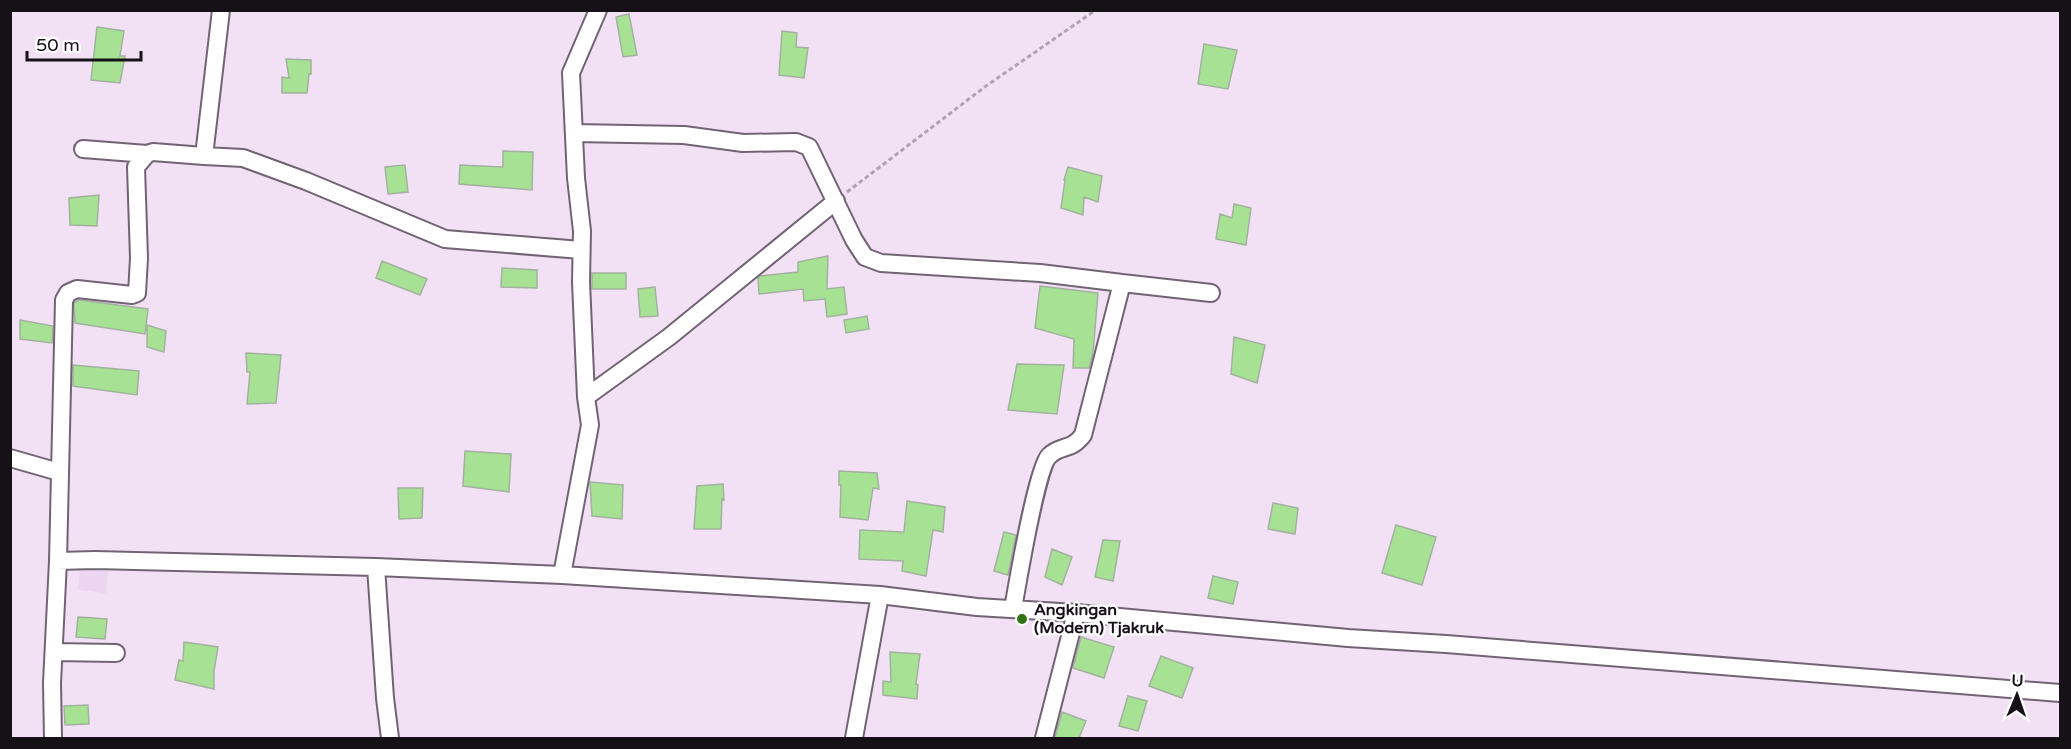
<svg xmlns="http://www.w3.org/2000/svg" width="2071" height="749" font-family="'Varela Round',sans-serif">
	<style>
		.built { fill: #ebd5ef }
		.building { fill: #a6e194; stroke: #a3b29f; stroke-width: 1.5 }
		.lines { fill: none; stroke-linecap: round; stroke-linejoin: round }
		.minor-casing { stroke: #726374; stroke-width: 20 }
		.path { stroke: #b0a2b2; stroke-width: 3; stroke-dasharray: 4.5 3; stroke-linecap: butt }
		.minor { stroke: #fff; stroke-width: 16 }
		.poi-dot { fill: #307414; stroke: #fff; stroke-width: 2 }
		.labels { text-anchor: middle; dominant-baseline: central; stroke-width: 4.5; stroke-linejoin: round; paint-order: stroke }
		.poi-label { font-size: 16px; font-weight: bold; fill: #161017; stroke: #fff; text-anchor: start }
	</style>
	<rect width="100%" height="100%" fill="#f2e1f5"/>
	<path class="built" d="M80,568l28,3 -2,22 -28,-3z"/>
	<path class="building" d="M629,14l8,41 -14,2 -7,-40z
		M97,27l27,4 -4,25h5l-5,27 -29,-3z
		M782,31l15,2 -1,14 12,1 -4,30 -25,-3z
		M1204,44l33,6 -9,39 -30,-5z
		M286,59l25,1v14h-2l-2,19h-25v-16l7,1z
		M503,151l30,1 -1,38 -73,-6 1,-19 43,2z
		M405,165l3,27 -20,2 -3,-27z
		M1068,167l34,9 -4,26 -14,-5 -1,18 -22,-7 4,-28h-1z
		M99,195l-2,31 -27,-1 -1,-27z
		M1234,204l17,4 -5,37 -30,-6 4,-25 12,4z
		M828,256l-1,33 17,-2 3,27 -20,3 -2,-18 -21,2 -1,-12 -44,5 -1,-16 2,-2 38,-4v-10z
		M382,261l45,18 -7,16 -44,-17z
		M502,268l35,2v18l-36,-1z
		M592,273h34v16h-34z
		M1040,286l58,7 -5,60 -4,15h-16l1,-29 -39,-11z
		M655,287l3,29 -18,1 -2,-28z
		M79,300l69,9 -3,25 -70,-11 -1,-20z
		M867,316l2,13 -23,4 -2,-13z
		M20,320l33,6 -1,17 -32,-4z
		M147,325l19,6 -2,21 -17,-5z
		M1234,337l31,8 -8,38 -26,-9z
		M246,353l35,2 -5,48 -29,1 3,-32h-3z
		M1017,364l47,1 -7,49 -49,-4z
		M73,365l66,6 -2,24 -64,-9z
		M465,451l46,3 -2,38 -46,-6z
		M839,471l38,2 2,16 -6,-1 -5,32 -28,-3 1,-32h-2z
		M590,482l33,3 -1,34 -30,-3z
		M723,484l1,16 -2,-1 -1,30h-27l3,-43z
		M398,488h25l-1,30 -23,1z
		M907,501l38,6 -2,25 -10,-2 -7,46 -24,-5 1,-10 -44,-2 1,-29 44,2z
		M1273,503l25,5 -3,26 -27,-5z
		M1396,525l40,12 -14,48 -40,-12z
		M1004,532l12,3 -8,40 -14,-4z
		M1103,540l17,1 -7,40 -18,-4z
		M1052,549l20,8 -10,28 -17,-8z
		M1213,576l25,6 -5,22 -25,-6z
		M78,617l29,2 -2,20 -29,-2z
		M1081,637l33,10 -10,31 -31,-10z
		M184,642l34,5 -4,24v18l-39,-9 4,-20 4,1z
		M890,652l30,2 -4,30 2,1 -1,14 -34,-4v-14l8,1z
		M1161,656l32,12 -11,30 -33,-12z
		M1128,696l19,5 -9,30 -19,-5z
		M88,705l1,19 -24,1 -1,-19z
		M1062,712l24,9 -7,17h-24z"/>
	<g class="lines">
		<defs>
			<path id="minor" d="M574,133l110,2 59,8 53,-1 13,5 45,93 11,17 16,6 159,10 82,10 -39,152c-13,17 -22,9 -34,21 -12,11 -32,130 -36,153
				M83,149l64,5
				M204,156l39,2 63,23 139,58 136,11
				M1122,283l89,10
				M586,397l83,-60 167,-136
				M10,458l49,14
				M58,561l6,-261 4,-7 9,-4 55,6 5,-2 2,-35 -3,-91 11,-13 6,-2 51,4 17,-146
				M376,567l9,131 5,40
				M562,575l28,-150 -4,-28 -5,-115 1,-51 -6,-53 -5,-105 27,-63
				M54,652l62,1
				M53,738l-1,-55 6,-122 37,-1 281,7 186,8 318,20 97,12 99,6 272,25 98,6 614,49
				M854,738l26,-143
				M1044,738l32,-125"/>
		</defs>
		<use href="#minor" class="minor-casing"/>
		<path class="path" d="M847,192l139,-106 110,-76"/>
		<use href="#minor" class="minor"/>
	</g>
	<circle class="poi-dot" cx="1022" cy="619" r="6"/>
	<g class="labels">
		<g class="poi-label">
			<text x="1034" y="610">Angkingan<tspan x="1034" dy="18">(Modern) Tjakruk</tspan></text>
		</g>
	</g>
	<rect width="2071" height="749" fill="none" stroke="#161017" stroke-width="24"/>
	<g transform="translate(2017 695) rotate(2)" stroke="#ffffff" stroke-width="4.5" paint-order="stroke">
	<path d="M0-4.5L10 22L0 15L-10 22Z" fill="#161017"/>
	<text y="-9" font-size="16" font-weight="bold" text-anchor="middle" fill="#161017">U</text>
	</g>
	<path d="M27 51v9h114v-9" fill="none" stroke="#161017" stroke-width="3"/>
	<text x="36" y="51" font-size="18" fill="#161017" stroke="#ffffff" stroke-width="4.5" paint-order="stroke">50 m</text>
</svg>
